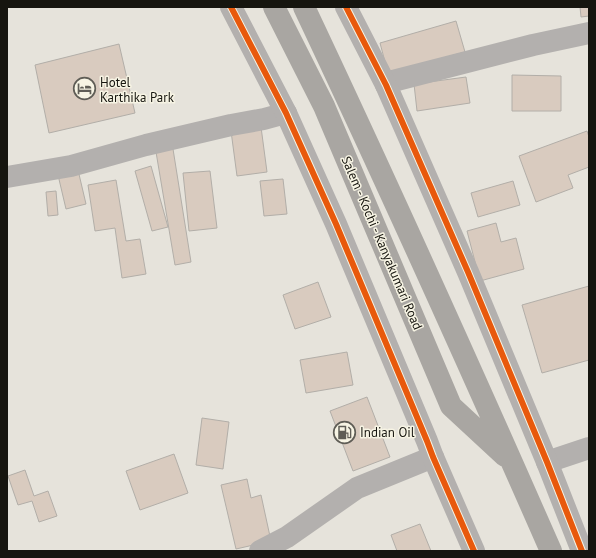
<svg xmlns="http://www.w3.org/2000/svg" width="596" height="558" font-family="'PT Sans',sans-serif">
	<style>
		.building { fill: #d9cbbf; stroke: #b2aea8 }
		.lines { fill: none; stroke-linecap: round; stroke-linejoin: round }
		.minor { stroke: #b3b0ae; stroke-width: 22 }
		.tertiary { stroke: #b3b0ae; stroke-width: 22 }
		.trunk { stroke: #a9a6a2; stroke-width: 22 }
		.cycleway-casing { stroke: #f7f4e4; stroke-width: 8 }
		.cycleway { stroke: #e8590c; stroke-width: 6 }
		.labels { text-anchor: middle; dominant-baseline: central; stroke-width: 3; stroke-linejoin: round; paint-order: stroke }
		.poi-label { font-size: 13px; fill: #16150f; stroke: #f7f4e4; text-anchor: start }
		.street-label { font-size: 13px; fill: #16150f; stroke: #f7f4e4 }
	</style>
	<rect width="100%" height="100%" fill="#e6e3db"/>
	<path class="building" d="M580,7h9v9l-8,1z
		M456,21l9,31 -77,21 -8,-30z
		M119,44l16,69 -86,20 -14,-68z
		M512,75l49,1v35h-49z
		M466,77l4,26 -53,8 -3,-27z
		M261,127l6,45 -30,4 -6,-45z
		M587,131l2,6v30l-21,8 5,13 -37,14 -17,-46z
		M173,149l18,113 -16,3 -19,-113z
		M151,166l17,61 -16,4 -17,-60z
		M78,170l8,34 -20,5 -8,-34z
		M210,171l7,57 -28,3 -6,-58z
		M283,179l4,35 -23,2 -4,-35z
		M116,180l10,61 14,-2 6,35 -24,4 -7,-50 -20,3 -7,-46z
		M513,181l7,24 -42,12 -7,-24z
		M56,191l2,24 -10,1 -2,-24z
		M496,223l5,19 15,-4 8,31 -44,12 -13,-50z
		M318,282l13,35 -36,12 -12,-34z
		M589,286v74l-47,13 -20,-68z
		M347,352l6,33 -47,8 -6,-33z
		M367,397l23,60 -37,14 -23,-60z
		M202,418l27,4 -6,47 -27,-4z
		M174,454l14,39 -48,17 -14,-39z
		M25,470l9,26 14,-5 9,25 -18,6 -7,-21 -14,4 -10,-29z
		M247,479l4,19 10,-3 10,46 -35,8 -15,-64z
		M420,524l11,27h-34l-6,-16z"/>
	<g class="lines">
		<path class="minor" d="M386,85l7,-4 140,-36 56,-12
			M7,177l64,-11 75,-21 85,-20 33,-6 22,-6
			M547,462l42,-14
			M260,551l27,-14 70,-49 76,-31"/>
		<path class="tertiary" d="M231,7l55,106 50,111 91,217 6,16 41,94
			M346,7l40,78 82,187 79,190 35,89"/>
		<path class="trunk" d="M274,7l50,99 127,300 54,50
			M304,7c85,180 167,362 247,544"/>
		<defs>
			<path id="cycleway" d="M231,7l55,106 50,111 91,217 6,16 41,94
				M346,7l40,78 82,187 79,190 35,89"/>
		</defs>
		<use href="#cycleway" class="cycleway-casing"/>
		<use href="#cycleway" class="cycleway"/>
	</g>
	<defs>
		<symbol id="hotel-ring" viewBox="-11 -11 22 22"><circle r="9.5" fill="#f7f4e4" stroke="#5f5d56" stroke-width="1.5"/><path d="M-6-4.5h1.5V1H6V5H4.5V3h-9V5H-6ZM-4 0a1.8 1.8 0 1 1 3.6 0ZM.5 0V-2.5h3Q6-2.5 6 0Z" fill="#5f5d56"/></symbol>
		<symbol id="fuel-ring" viewBox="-11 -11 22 22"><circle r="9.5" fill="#f7f4e4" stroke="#5f5d56" stroke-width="1.5"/><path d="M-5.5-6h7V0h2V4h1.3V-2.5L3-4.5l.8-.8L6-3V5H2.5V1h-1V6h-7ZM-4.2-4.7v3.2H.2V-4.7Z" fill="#5f5d56"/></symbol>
	</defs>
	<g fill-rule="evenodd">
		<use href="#hotel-ring" x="72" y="76" width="25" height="25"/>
		<use href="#fuel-ring" x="332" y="420" width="25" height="25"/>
	</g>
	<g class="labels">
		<g class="poi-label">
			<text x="100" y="82">Hotel<tspan x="100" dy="15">Karthika Park</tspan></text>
			<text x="360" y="432">Indian Oil</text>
		</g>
		<g class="street-label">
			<text transform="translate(382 243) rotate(67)">Salem - Kochi - Kanyakumari Road</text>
		</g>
	</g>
	<rect width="596" height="558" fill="none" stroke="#16150f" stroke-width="16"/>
</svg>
